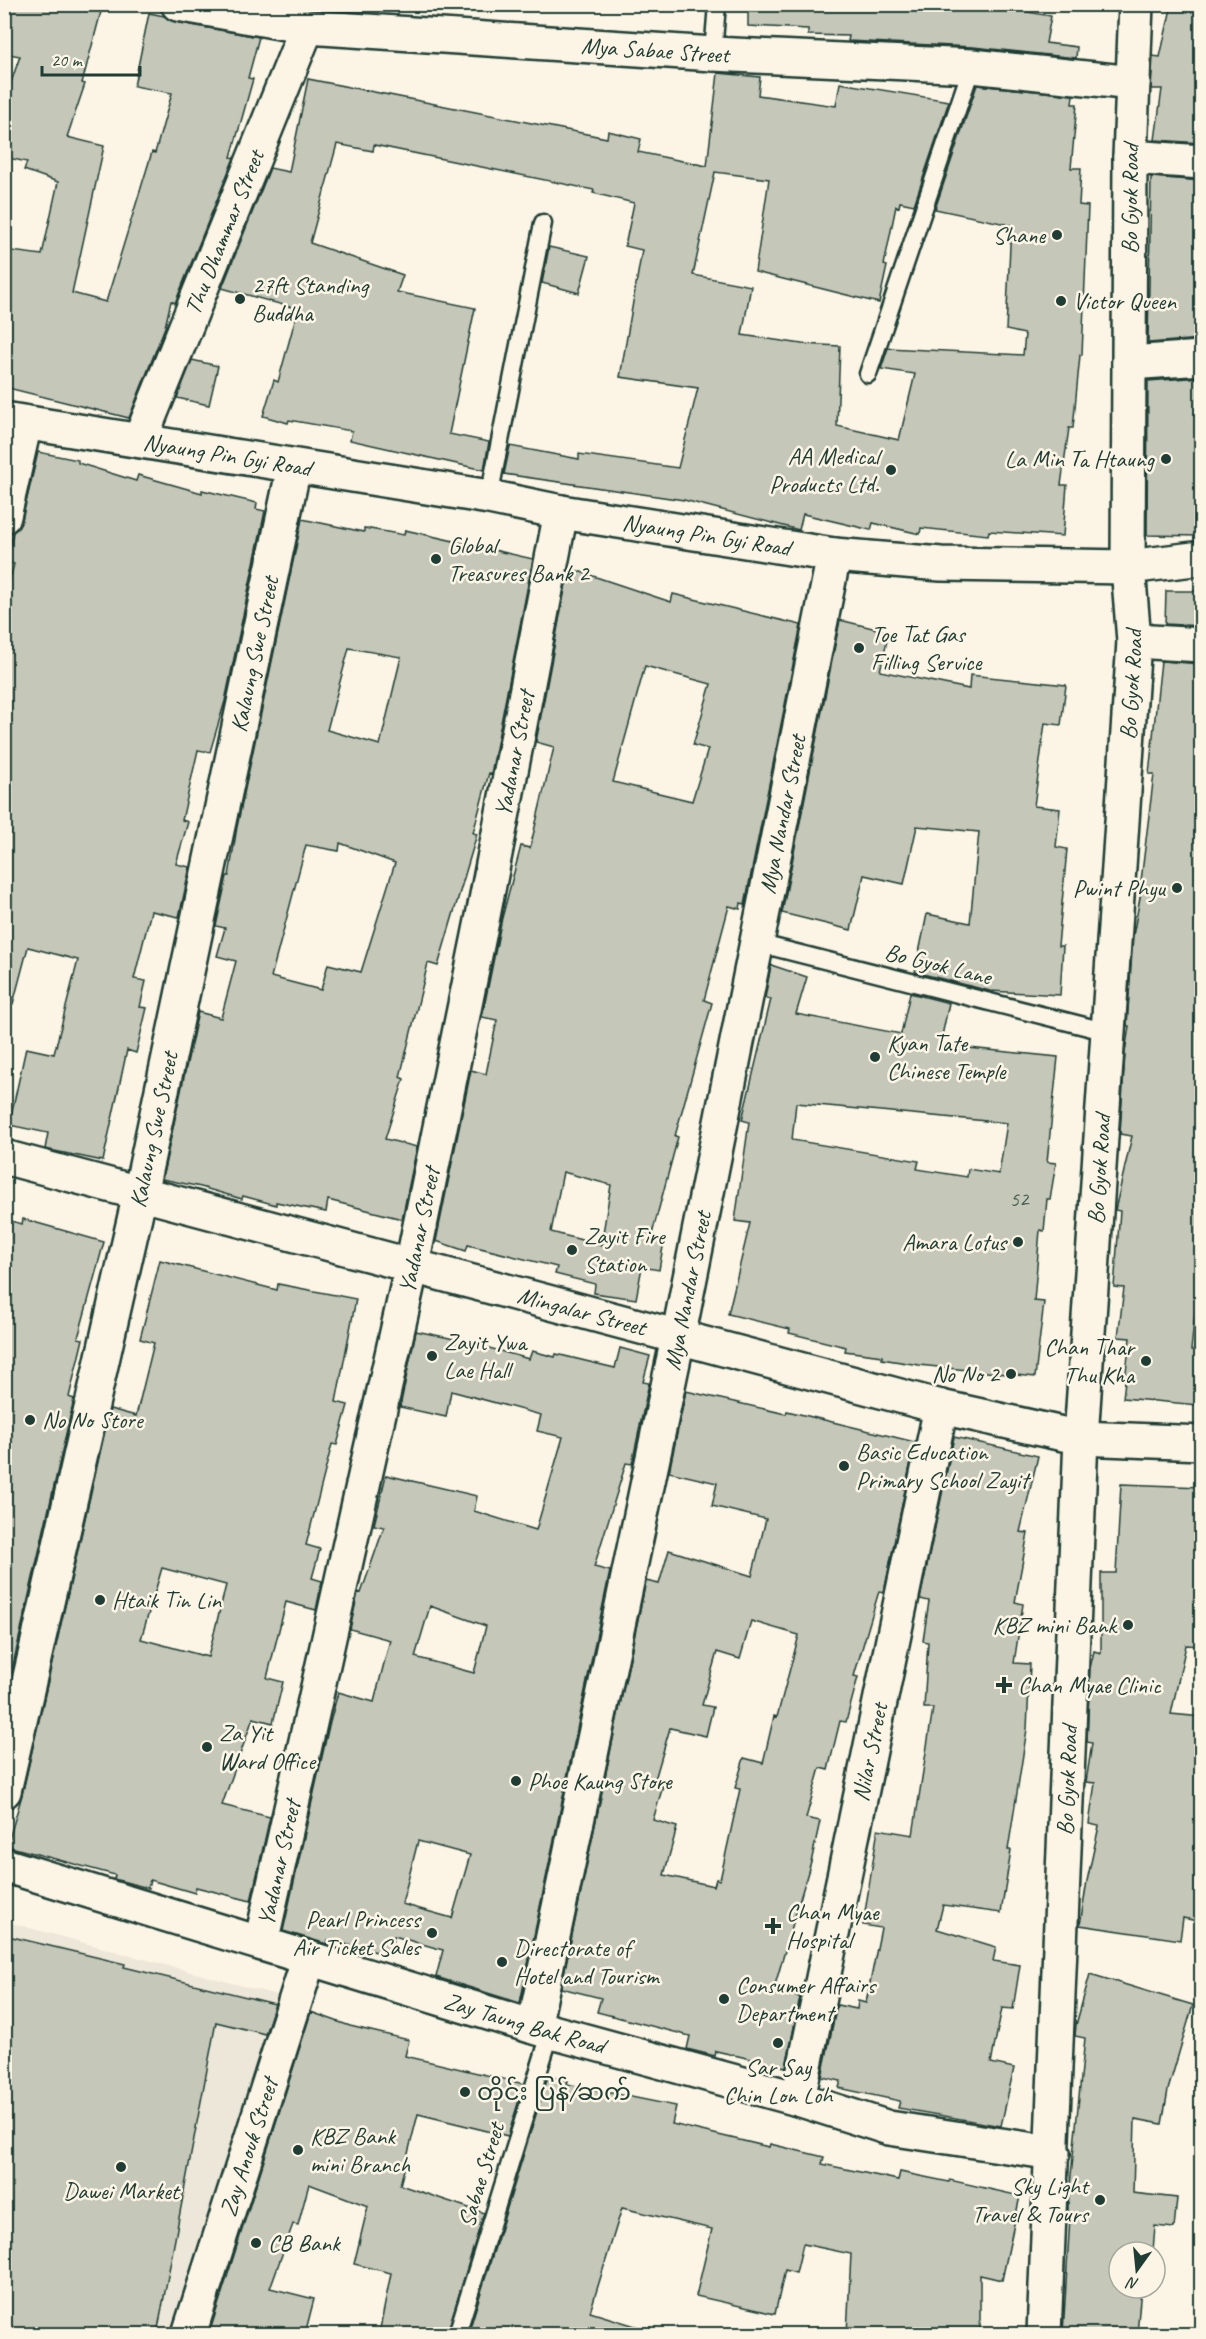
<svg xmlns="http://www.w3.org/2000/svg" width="1206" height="2339" font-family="Caveat,'Noto Sans Myanmar',sans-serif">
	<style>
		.built { fill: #ece7d8 }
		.building { fill: #c5c7b9; stroke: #1f3d34; stroke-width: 1.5; fill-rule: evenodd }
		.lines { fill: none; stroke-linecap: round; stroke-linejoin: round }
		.service-casing { stroke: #1f3d34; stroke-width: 21 }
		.minor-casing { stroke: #1f3d34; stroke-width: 38 }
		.tertiary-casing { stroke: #1f3d34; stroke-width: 38 }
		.service { stroke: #fcf5e5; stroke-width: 16 }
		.minor { stroke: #fcf5e5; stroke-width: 33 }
		.tertiary { stroke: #fcf5e5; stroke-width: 33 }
		.poi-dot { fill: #1f3d34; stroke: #fcf5e5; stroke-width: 2 }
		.labels { text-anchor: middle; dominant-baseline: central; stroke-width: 5; stroke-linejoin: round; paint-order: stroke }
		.number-label { font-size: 21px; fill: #486055 }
		.street-label { font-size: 24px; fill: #1f3d34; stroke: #fcf5e5 }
		.poi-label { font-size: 24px; fill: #1f3d34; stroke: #fcf5e5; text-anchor: start }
	</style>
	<rect width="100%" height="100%" fill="#fcf5e5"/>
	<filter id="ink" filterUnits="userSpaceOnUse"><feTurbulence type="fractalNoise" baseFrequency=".0167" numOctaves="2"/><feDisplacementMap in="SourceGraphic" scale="12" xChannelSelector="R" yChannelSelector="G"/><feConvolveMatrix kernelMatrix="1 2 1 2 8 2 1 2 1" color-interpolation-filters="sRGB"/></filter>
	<g filter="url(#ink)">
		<path class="built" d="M4,1921l287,78 -107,335h-179z"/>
		<path class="building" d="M4,4h83l15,4 -20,75 3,1 -18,53 37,9 -32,147 34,9 46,-150 3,1 17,-60 -38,-7 15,-73 15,3 11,6 84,15 -11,41 5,1 -22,78 3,1 -59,145 -4,-2 -6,26 -36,91 -125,-31v-137l38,5 16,-73 -34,-12 3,-8 -23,-5v-54l16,-47 -16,-3z
			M748,4h256v4l47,8 -5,27 31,4 -1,11 -103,-11 -125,-6 1,-5 -41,-1v-6l-60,-3z
			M1172,4h30v139l-47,-3 7,-51h-11l2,-33 7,1z
			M718,73l42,4 -2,18 78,11 4,-23 109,18 -35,104 -14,-3 -1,5 -3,-1 -12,59 3,1 -8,37 -124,-31 14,-93 -54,-7 -22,103 58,11 -9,49 60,9 38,2 -3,80 62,14 16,-66 -34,-5 7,-21 135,7 2,-21 -19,-4 5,-105 -76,-16 42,-124 96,10 -1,9h5l-6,64h10l-2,37 9,1 -6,149h-2l-7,73h-4l-8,57h6l-4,51 -74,-5 -1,4 -67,-7 -1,6 -47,-11 -2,7 -68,-16 -4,16 -115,-30 -180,-26 6,-28 69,13v-5l99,14 20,-80 -78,-11 22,-127 -17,-4 9,-43 -41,-10 1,-3 -220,-45 -1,6 -36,-7 -27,99 93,32 -6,17 78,16 -26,126 40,8 -5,28 -134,-30 2,-9 -63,-11 -1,3 -25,-7 11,-36 4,2 20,-73 -76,-21 48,-120 19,4 19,-93 299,59 1,-7 33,8 -3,13 69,14z
			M1151,177l51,4v120l-4,35h4v3l-54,4z
			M549,247l40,9 -10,37 -37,-10z
			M192,360l26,6 -9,39 -32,-7z
			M1202,377l-2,159 -53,-1 1,-154z
			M38,452l40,8v3l58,18 2,-6 64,18v-3l55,13 -1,6 9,2 -40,190 -15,51 -12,-2 -16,70 6,2 -12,42 14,3 -11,50 -28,-6 -17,68 12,2 -6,26 7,1 -11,45 -9,-3 -24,111 -58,-12 3,-16 -39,-8 17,-77 28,6 24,-94 -50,-13 -15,57 -9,-1v-401l10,-38 -7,-2 6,-30 5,-4 4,-8z
			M302,519l62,13v-4l40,7 1,-5 128,29 -42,215 -2,-1 -16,60 4,1 -39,132 -10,-3 -28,114 4,2 -19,60 32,8 -15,72 -74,-19 -2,12 -50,-10v3l-33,-9 -1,3 -41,-12 -39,-8 36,-167 23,6 15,-57 -19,-5 8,-28 -9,-2 11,-50h2l8,-49zM349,648l52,9 -21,88 -53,-15zM340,843l55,20 -34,109 -33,-8 -7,26 -50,-13 35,-132 33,6z
			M569,568l102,34 2,-8 128,31 -56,279 -4,-1 -1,6 -11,-3 -25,94 8,3 -37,133 3,1 -27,101 13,3 -5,29 -17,-3 -6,32 -42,-6 1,-9 -40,-10 2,-7 -89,-22 -2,6 -30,-10 35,-171 15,4 11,-54 -15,-3 20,-99 19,-72 9,2 24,-101 -18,-5zM645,666l66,18 -18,61 15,4 -16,52 -79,-19zM563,1172l48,13 -10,60 -50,-13z
			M1166,591h36v35l-37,-2z
			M840,620l49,12 -9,39 89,18 1,-14 96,10 -5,40 -16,-2 -11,83 26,3 -4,38 11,2 -9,97h5l-3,49 -70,-4 -75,-19 12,-58 43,9 9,-91 -62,-6 -13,58 -40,-9 -13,55 -69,-17z
			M1161,661l41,3v631l-5,-1 -6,56 11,1 -4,54 -75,-7 7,-60 -12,-1 6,-49 -10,-1 6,-76 -5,-1 17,-74 -12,-2 5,-81 4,-27h-2l6,-90 10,-55h-2l13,-107h-5z
			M771,965l36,12 -11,37 105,20 9,-41 39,10 -9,42 118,12 -11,105 9,1 -6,36h-3l-3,32 -4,-1 -6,71 10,1 -9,75 -116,-12 -37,-6v-3l-37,-5 1,-4 -57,-14 1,-4 -62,-15 22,-91 -15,-2 14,-99 -7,-2 29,-121 -6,-1zM796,1103l211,20 -8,51 -31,-5 -1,8 -50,-8 2,-8 -127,-21z
			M4,1219l18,5 1,-5 81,23 -26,96 5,1 -14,58 5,2 -70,305z
			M160,1260l117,30 1,-6 78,15 -20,103 12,3 -11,40 -5,-1 -26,101 14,4 -8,29 10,3 -6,29 -30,-8 -19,76 16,4 -10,41 -20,-5 -31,87 48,12 -19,84 -55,-14 -1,6 -45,-13 -2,8 -34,-9 1,-4 -108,-29 15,-51 88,-386 26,7 18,-73 -14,-4zM162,1568l64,17 -18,72 -67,-18z
			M416,1331l48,10 65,18 3,-8 23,6 1,-3 59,14 5,-20 30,8 -7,26 6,1 -17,81 -6,-1 -32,104 16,4 -90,432 -84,-26 7,-27 -49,-14 -5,19 -61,-15 -1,4 -44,-13 45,-201 10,-38 36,10 16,-62 -40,-11 8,-37 3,1 23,-66 -10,-2 12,-50 91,21 -3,15 62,19 27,-93 -26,-6 4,-16 -90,-24 -5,26 -46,-10zM430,1606l56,20 -12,47 -59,-16zM418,1841l52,14 -18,63 -50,-14z
			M686,1391l100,23 1,-3 128,31 -31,150 -5,-1 -25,85 4,1 -12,45 -6,-1 -12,49 -8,-2 -14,50 14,3 -8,37 -39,134 27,5 -14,70 -70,-16 -1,5 -28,-7 3,-13 -93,-24 4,-14 -40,-10 85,-407 13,3 10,-34 83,26 14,-57 -54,-13 5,-23 -48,-11zM751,1621l48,14 -22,82 -3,-1 -11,47 -19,-5 -9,30 5,1 -20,91 -4,-1 -2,7 -50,-11 13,-48 -24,-7 10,-34 -9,-3 16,-55 36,8 7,-29 -11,-2 15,-53 23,7z
			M954,1437l84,19 -18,76 8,1 -13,69 8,2 -9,59 16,1 -3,65 -19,121h3l-10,63 -58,-8 -6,24 59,18 -3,14 27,4 -7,44 -11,-1 -11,55 23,5 -13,58 -103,-18 2,-7 -61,-13 2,-7 -19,-4 15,-72 20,4 1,-8 8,2 15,-75 -18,-3 15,-96 35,6 20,-127h-9l4,-66 -5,-1 6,-40 -9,-2z
			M1121,1484l81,3v159l-16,-1 -15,69 31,3v205l-19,-4 -3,22 -100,-15 7,-44 12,-55 -10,-2 6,-41 -9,-1 6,-39 -5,-1 3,-74 4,-17 7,2v-80h15z
			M4,1935l121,29 -1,3 151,37 -10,30 -49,-12 -59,312h-153z
			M1090,1974l103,31 -25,85 -6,34 -27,-5 -2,74 44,5 -3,30 -19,-2 -2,26h-34v36h22l-4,46h-74l7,-117h-2v-12l17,-167 -10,-2 1,-11z
			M311,2012l39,14 59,14 -4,16 119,28 -16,52 -90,-22 -18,71 84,28 -37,121h-68l12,-61 -37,-9 14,-58 -59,-22 -11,41 -5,-1 -23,64 44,11 -9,35h-96z
			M548,2076l20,5 -1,3 109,22 -4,18 97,23 1,-3 54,13 -2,7 76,16 2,-8 49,10 1,-2 70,16 -18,84 -22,-5v59h-133l4,-80 -48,-10 -7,29 -11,-3 -10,44 -79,-18 16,-67 -90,-21 -32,104 52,16 -1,6h-173z"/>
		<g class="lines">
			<defs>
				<path id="service" d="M713,54l4,-50
					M868,374l104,-308
					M489,497l54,-274
					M757,943l351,89
					M457,2334l94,-303"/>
				<g id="minor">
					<path id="s1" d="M178,4l129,23 406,27 259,12 161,17"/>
					<path d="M1130,157l72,5"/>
					<path d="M1129,363l73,-5"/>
					<path id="s2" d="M140,440l167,-413"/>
					<path d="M4,516l21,-93"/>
					<path d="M1128,567l74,-9"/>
					<path d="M1134,641l68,4"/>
					<path id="s3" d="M4,1157l937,250 140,31 121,5"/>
					<path id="s4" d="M4,1791l136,-597 154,-727"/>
					<path id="s5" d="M4,1865l530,162 264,72 91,29 164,25"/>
					<path id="s6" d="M261,1943l151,-678 71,-349 78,-404"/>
					<path id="s7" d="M534,2027l144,-689 156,-783"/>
					<path id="s8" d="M798,2099l143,-692"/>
					<path id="s9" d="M189,2334l120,-376"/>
				</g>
				<g id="tertiary">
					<path id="s10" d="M4,419l485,78 72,15 273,43 107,9 187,3"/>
					<path id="s11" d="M1044,2334l37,-896 53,-797 -6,-74 2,-410 6,-153"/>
				</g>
			</defs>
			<use href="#service" class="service-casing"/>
			<use href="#minor" class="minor-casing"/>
			<use href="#tertiary" class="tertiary-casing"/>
			<use href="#service" class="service"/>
			<use href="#minor" class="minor"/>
			<use href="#tertiary" class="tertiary"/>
		</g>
	</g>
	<g class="poi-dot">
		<circle cx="1057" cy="235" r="6"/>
		<circle cx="240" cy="299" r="6"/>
		<circle cx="1061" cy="301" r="6"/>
		<circle cx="1166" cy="459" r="6"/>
		<circle cx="891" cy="470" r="6"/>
		<circle cx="436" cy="559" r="6"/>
		<circle cx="859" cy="648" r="6"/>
		<circle cx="1177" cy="888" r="6"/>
		<circle cx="875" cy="1057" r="6"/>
		<circle cx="1018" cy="1242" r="6"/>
		<circle cx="572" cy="1250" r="6"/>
		<circle cx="432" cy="1356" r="6"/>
		<circle cx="1146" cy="1361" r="6"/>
		<circle cx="1011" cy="1374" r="6"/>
		<circle cx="30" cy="1420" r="6"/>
		<circle cx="844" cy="1466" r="6"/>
		<circle cx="100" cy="1600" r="6"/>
		<circle cx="1128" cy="1625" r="6"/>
		<path d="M1001 1676h6v6h6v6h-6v6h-6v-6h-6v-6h6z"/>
		<circle cx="207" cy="1747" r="6"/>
		<circle cx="516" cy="1781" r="6"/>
		<path d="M770 1917h6v6h6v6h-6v6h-6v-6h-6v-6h6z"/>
		<circle cx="432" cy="1933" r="6"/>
		<circle cx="502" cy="1962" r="6"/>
		<circle cx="724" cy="1999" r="6"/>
		<circle cx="778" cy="2043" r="6"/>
		<circle cx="465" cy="2092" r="6"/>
		<circle cx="298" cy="2150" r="6"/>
		<circle cx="121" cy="2167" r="6"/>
		<circle cx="1100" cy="2200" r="6"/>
		<circle cx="256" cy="2243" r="6"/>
	</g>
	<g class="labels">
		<g class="number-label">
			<text x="1019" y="1199">52</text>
		</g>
		<g class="street-label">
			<text stroke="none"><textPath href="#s1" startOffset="480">Mya Sabae Street</textPath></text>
			<text stroke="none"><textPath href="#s11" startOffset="2138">Bo Gyok Road</textPath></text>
			<text stroke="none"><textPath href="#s2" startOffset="224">Thu Dhammar Street</textPath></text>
			<text stroke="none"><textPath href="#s10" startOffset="226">Nyaung Pin Gyi Road</textPath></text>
			<text stroke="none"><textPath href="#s10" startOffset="712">Nyaung Pin Gyi Road</textPath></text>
			<text stroke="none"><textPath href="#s4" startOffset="1164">Kalaung Swe Street</textPath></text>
			<text stroke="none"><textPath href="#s11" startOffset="1652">Bo Gyok Road</textPath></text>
			<text stroke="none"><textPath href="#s6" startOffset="1216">Yadanar Street</textPath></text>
			<text stroke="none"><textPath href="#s7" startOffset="1238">Mya Nandar Street</textPath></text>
			<text transform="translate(938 964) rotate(14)">Bo Gyok Lane</text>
			<text stroke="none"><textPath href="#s4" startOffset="678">Kalaung Swe Street</textPath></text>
			<text stroke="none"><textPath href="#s11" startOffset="1166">Bo Gyok Road</textPath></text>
			<text stroke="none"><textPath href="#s6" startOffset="730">Yadanar Street</textPath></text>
			<text stroke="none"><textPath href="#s7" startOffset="752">Mya Nandar Street</textPath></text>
			<text stroke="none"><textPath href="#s3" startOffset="598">Mingalar Street</textPath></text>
			<text stroke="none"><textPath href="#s8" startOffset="354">Nilar Street</textPath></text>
			<text stroke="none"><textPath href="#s11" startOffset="554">Bo Gyok Road</textPath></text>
			<text stroke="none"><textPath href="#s6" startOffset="82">Yadanar Street</textPath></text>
			<text stroke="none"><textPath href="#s5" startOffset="544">Zay Taung Bak Road</textPath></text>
			<text stroke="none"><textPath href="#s9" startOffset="196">Zay Anouk Street</textPath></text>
			<text transform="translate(481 2175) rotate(-73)">Sabae Street</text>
		</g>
		<g class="poi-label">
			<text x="1045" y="235" text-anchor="end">Shane</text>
			<text x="252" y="285">27ft Standing<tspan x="252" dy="28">Buddha</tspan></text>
			<text x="1073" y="301">Victor Queen</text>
			<text x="879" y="456" text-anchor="end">AA Medical<tspan x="879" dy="28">Products Ltd.</tspan></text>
			<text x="1154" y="459" text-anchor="end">La Min Ta Htaung</text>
			<text x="448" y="545">Global<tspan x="448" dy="28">Treasures Bank 2</tspan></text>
			<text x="871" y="634">Toe Tat Gas<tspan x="871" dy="28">Filling Service</tspan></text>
			<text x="1165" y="888" text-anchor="end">Pwint Phyu</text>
			<text x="887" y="1043">Kyan Tate<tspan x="887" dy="28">Chinese Temple</tspan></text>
			<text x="584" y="1236">Zayit Fire<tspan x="584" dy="28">Station</tspan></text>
			<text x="1006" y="1242" text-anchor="end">Amara Lotus</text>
			<text x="444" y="1342">Zayit Ywa<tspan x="444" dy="28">Lae Hall</tspan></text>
			<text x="1134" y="1347" text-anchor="end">Chan Thar<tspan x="1134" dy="28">Thu Kha</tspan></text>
			<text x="999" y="1374" text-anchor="end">No No 2</text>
			<text x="42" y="1420">No No Store</text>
			<text x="856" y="1452">Basic Education<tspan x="856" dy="28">Primary School Zayit</tspan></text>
			<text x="112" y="1600">Htaik Tin Lin</text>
			<text x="1116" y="1625" text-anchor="end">KBZ mini Bank</text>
			<text x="1018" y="1685">Chan Myae Clinic</text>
			<text x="219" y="1733">Za Yit<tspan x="219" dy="28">Ward Office</tspan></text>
			<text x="528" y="1781">Phoe Kaung Store</text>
			<text x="786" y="1912">Chan Myae<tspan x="786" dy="28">Hospital</tspan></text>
			<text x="420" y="1919" text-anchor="end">Pearl Princess<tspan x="420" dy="28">Air Ticket Sales</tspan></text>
			<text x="514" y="1948">Directorate of<tspan x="514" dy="28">Hotel and Tourism</tspan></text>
			<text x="736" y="1985">Consumer Affairs<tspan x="736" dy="28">Department</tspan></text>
			<text x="778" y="2067" text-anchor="middle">Sar Say<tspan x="778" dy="28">Chin Lon Loh</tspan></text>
			<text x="477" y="2092">တိုင်း ပြန်/ဆက်</text>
			<text x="310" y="2136">KBZ Bank<tspan x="310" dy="28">mini Branch</tspan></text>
			<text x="1088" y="2186" text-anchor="end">Sky Light<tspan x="1088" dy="28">Travel &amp; Tours</tspan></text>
			<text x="121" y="2191" text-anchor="middle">Dawei Market</text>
			<text x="268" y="2243">CB Bank</text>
		</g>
	</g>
	<rect width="1206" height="2339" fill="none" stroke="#fcf5e5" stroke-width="24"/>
	<rect x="12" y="12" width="1182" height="2315" fill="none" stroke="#1f3d34" stroke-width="2" filter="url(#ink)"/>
	<g transform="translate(1137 2270) rotate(195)"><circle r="28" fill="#fcf5e5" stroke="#a4ab9e" stroke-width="1.5"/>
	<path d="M0-4.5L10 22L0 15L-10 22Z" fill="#1f3d34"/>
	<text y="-9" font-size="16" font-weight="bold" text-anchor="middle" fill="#1f3d34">N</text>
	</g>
	<path d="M42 66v9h98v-9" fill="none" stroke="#1f3d34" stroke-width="3"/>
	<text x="51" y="66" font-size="18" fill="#1f3d34" stroke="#fcf5e5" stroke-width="4.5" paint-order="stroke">20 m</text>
</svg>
